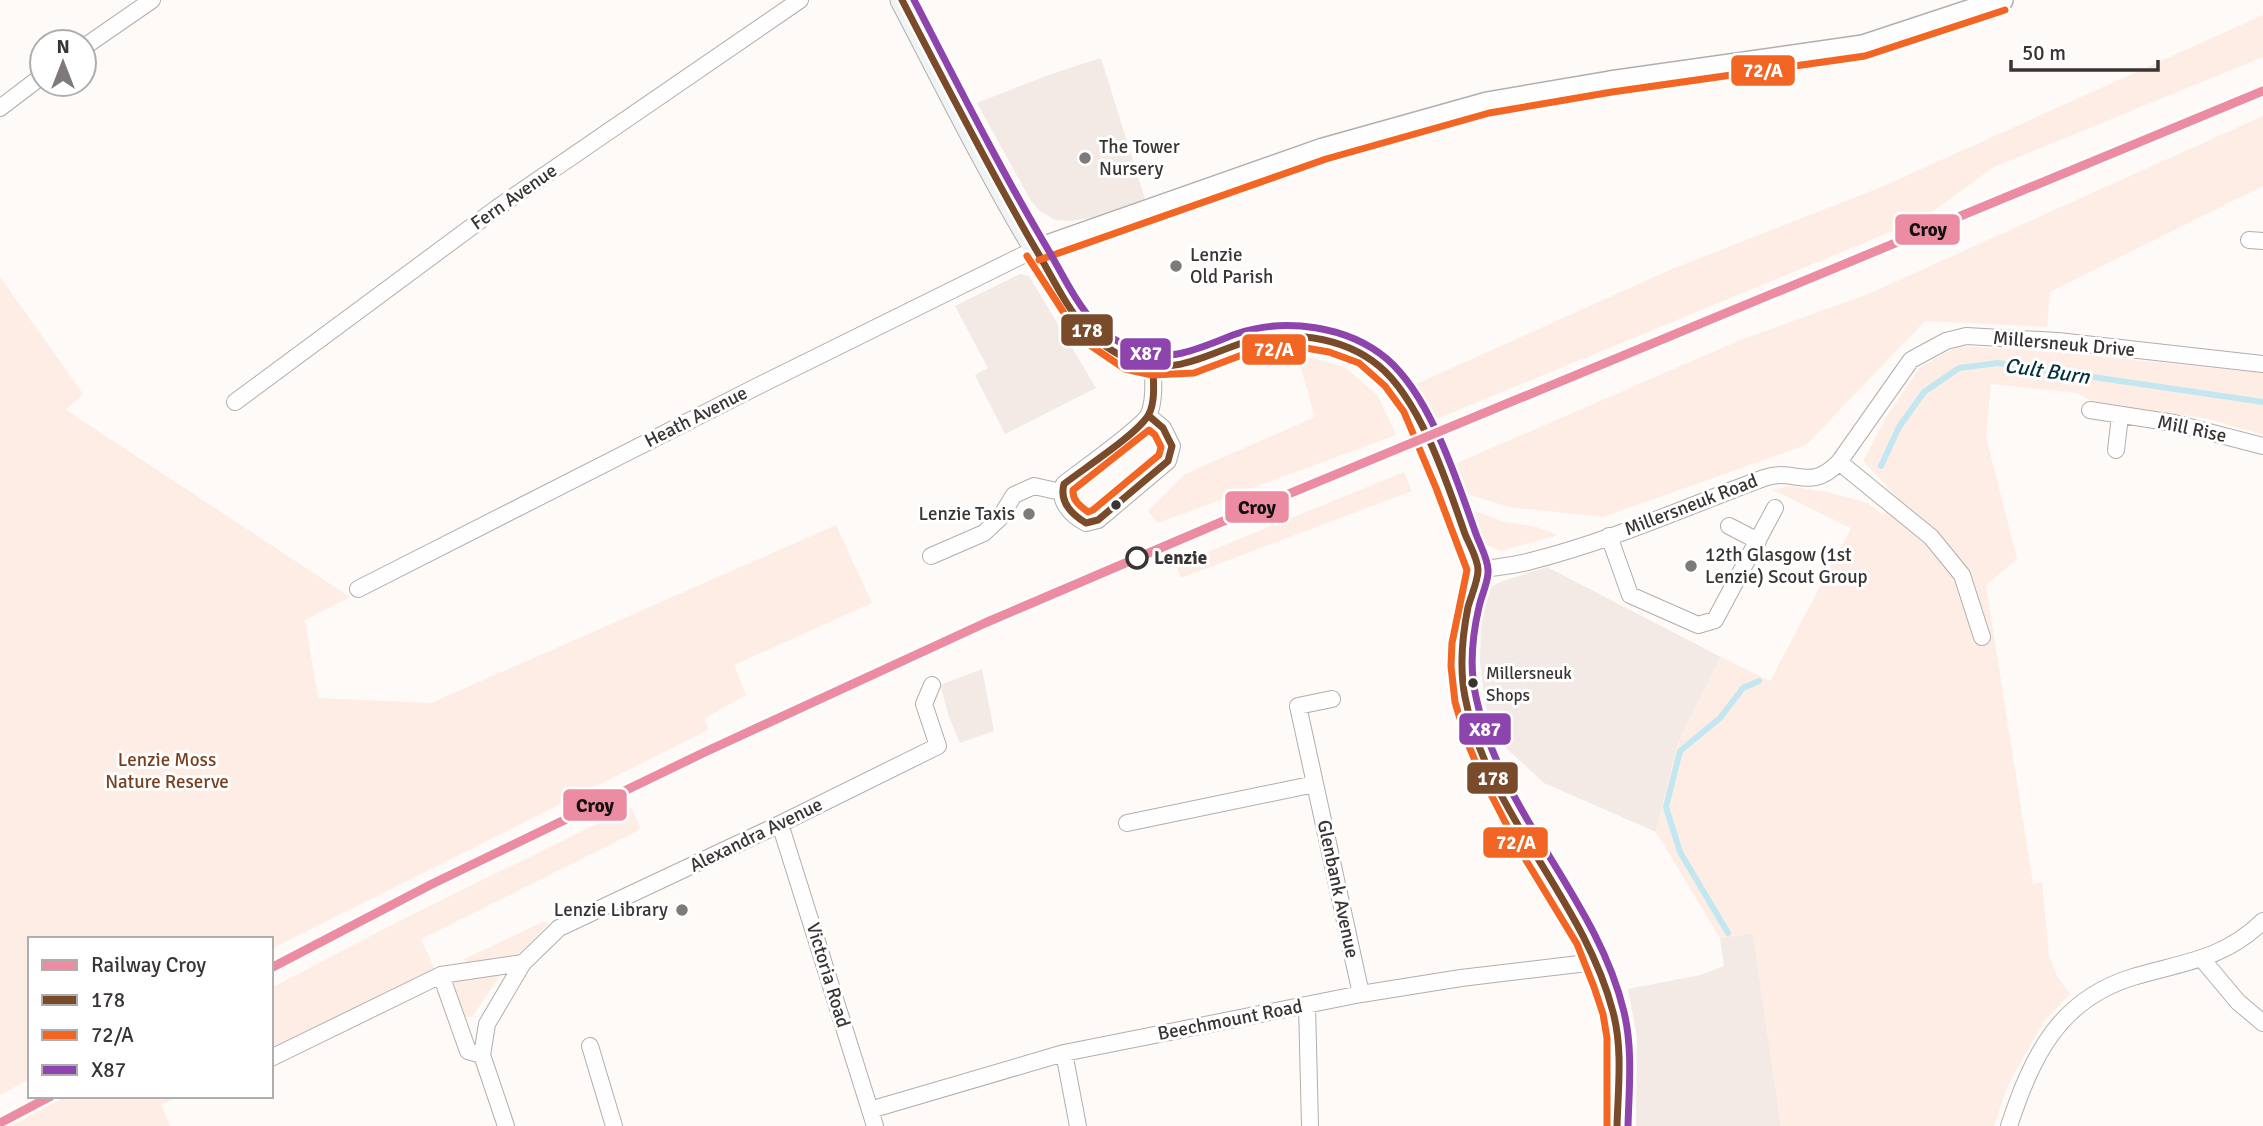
<svg xmlns="http://www.w3.org/2000/svg" width="2263" height="1126" font-family="Signika,sans-serif">
	<style>
		.built { fill: #f3eae6 }
		.green { fill: #feede5 }
		.lines { fill: none; stroke-linecap: round; stroke-linejoin: round }
		.stream { stroke: #c3e7f0; stroke-width: 6 }
		.minor-casing { stroke: #b1aead; stroke-width: 18 }
		.tertiary-casing { stroke: #b1aead; stroke-width: 24 }
		.secondary-casing { stroke: #b1aead; stroke-width: 25 }
		.minor { stroke: #fffefe; stroke-width: 16 }
		.tertiary { stroke: #fffefe; stroke-width: 21 }
		.secondary { stroke: #f0f3f4; stroke-width: 23 }
		.bus-1-casing { stroke: #fff; stroke-width: 12 }
		.bus-2-casing { stroke: #fff; stroke-width: 12 }
		.bus-3-casing { stroke: #fff; stroke-width: 12 }
		.bus-1 { stroke: #7a4b2a; stroke-width: 7 }
		.bus-2 { stroke: #f26522; stroke-width: 7 }
		.bus-3 { stroke: #8e44ad; stroke-width: 7 }
		.rail-1-casing { stroke: #fff; stroke-width: 14 }
		.rail-1 { stroke: #eb8ca2; stroke-width: 9 }
		.poi-dot { fill: #7d7a79; stroke: #fff; stroke-width: 2.5 }
		.bus-dot { fill: #383534; stroke: #fff; stroke-width: 2.5 }
		.stop-dot { fill: #fff; stroke: #383534; stroke-width: 3.5 }
		.labels { text-anchor: middle; dominant-baseline: central; stroke-width: 6; stroke-linejoin: round; paint-order: stroke }
		.bus-label { font-size: 17px; fill: #383534; stroke: #fff; text-anchor: start }
		.poi-label { font-size: 19px; fill: #383534; stroke: #fff; text-anchor: start }
		.street-label { font-size: 19px; fill: #383534; stroke: #fff }
		.stop-label { font-size: 19px; font-weight: bold; fill: #383534; stroke: #fff; text-anchor: start }
		.park-label { font-size: 19px; fill: #774120; stroke: #fff }
		.water-label { font-size: 21px; font-style: italic; fill: #00323c; stroke: #fff }
		.line-badge { stroke: #fff; stroke-width: 2.5 }
		.badge-label { font-size: 19px; text-anchor: middle; font-weight: bold; fill: #fff }
		.pale-badge-label { font-size: 19px; text-anchor: middle; font-weight: bold; fill: #111 }
	</style>
	<rect width="100%" height="100%" fill="#fdfaf8"/>
	<path class="built" d="M1101,58l44,141 -52,19 -25,3 -13,-1 -15,-9 -9,-10 -54,-98 74,-29z
		M1020,274l9,2 67,112 -91,46 -30,-59 13,-7 -33,-62z
		M1547,567l174,90 -43,86 -22,89 -112,-49 -49,-45 -10,-34 -5,-43 2,-69 18,-10z
		M982,669l12,62 -34,12 -11,-26 -9,-32z
		M1753,933l28,193h-145l1,-89 -9,-48 72,-14 24,-9 -4,-28z"/>
	<path class="green" d="M2263,15v42l-269,110 -72,52 -488,201 -10,-24 -10,-11 258,-116 207,-81z
		M2263,116v70l-213,106 -3,35 -122,-6 -119,124 -203,72 -94,-10 -48,-15 -11,-26 288,-125 130,-47z
		M0,277l83,117 -17,16 284,187 -45,23 13,78 113,5 405,-178 36,78 -138,62 12,30 -41,23 3,12 -437,219v-10h-241v140l-30,16z
		M1958,346l99,6 206,21v62l-54,-16 -117,-18 -15,-8 -86,-9 -5,53 31,122 -31,26 47,299 9,-2 7,73 8,21 13,18 -26,27 -36,64 -14,41h-213l-28,-193 -33,5 -64,-106 22,-89 43,-86 49,24 81,-153 -78,-38 16,-4 38,6 41,11 15,12 15,-17 -35,-37 22,-42 35,-52z
		M1297,354l48,13 33,29 18,39 -238,88 -10,-12 37,-37 130,-57z
		M1404,472l8,19 -231,87 -5,-13z
		M1467,508l38,14 32,5 21,8 -57,16 -20,-9z
		M631,807l10,22 -220,110 14,31 -164,81v-63l138,-72z
		M545,921l3,3 -30,31 -50,10 -4,-6z
		M503,971l-31,46h-9l-10,-39z
		M67,1096h112l-18,9 9,21h-159z"/>
	<g class="lines">
		<path class="stream" d="M1881,466l18,-39 25,-35 35,-24 39,-5 265,39
			M1728,933l-48,-81 -14,-45 14,-56 40,-33 23,-30 16,-7"/>
		<defs>
			<path id="minor" d="M84,47l68,-47
				M0,108l42,-32
				M2249,240l14,1
				M235,402l262,-194 303,-208
				M2090,410l84,13 89,23
				M1149,416l14,12 9,18 -4,15 -70,59 -12,3c-14,-7 -29,-22 -22,-39 15,-12 79,-57 85,-70 6,-15 4,-34 4,-49
				M2116,450l4,-34
				M1839,462l72,-102 35,-19 20,-5 92,5 205,23
				M1729,526l29,15
				M1609,536l21,59 68,30 17,-5 60,-112
				M931,556l53,-23 15,-14 15,-24 20,-9 27,6
				M1478,570c17,-3 36,-4 53,-9 80,-20 157,-55 233,-83 30,-11 46,15 75,-16l92,75 31,38 20,62
				M358,589l398,-202 265,-131 15,-6
				M1332,699l-34,7 63,288
				M1127,823l188,-39
				M780,824l95,302
				M2202,959l36,43 25,21
				M441,975l27,76 14,4 24,71
				M1307,1005l3,121
				M590,1046l24,80
				M1064,1053l14,73
				M482,1055l5,-31 36,-61
				M271,1058l170,-83 82,-12 36,-35 221,-104 158,-78 -14,-42 8,-19
				M870,1110l194,-57 297,-59 100,-16 135,-16
				M2009,1126c23,-69 49,-126 124,-149 50,-15 90,-17 130,-56"/>
			<path id="tertiary" d="M1036,250l287,-101 164,-46 123,-21 253,-36 139,-46"/>
			<path id="secondary" d="M902,0c45,86 88,173 138,256 12,21 33,59 49,76 9,9 27,21 39,27 37,18 77,-1 112,-15 21,-7 52,-9 73,-5 17,3 36,6 51,15 57,34 91,155 114,216 -8,22 -18,72 -17,95 3,89 80,198 125,274 10,23 20,47 27,72 9,31 5,82 4,115"/>
		</defs>
		<use href="#minor" class="minor-casing"/>
		<use href="#tertiary" class="tertiary-casing"/>
		<use href="#secondary" class="secondary-casing"/>
		<use href="#minor" class="minor"/>
		<use href="#tertiary" class="tertiary"/>
		<use href="#secondary" class="secondary"/>
		<defs>
			<path id="bus-1" d="M902,0c43,83 86,167 133,248 17,28 31,60 53,83 14,14 33,27 52,32 36,11 69,-9 102,-20 44,-14 101,-7 137,23 42,35 68,117 86,168 4,10 13,25 13,36 0,11 -7,26 -10,37 -6,30 -9,59 -3,90 22,117 119,202 148,315 10,37 5,77 4,114
				M1149,416l14,12 9,18 -4,15 -70,59 -12,3c-15,-9 -27,-21 -22,-39 19,-15 75,-51 85,-70 7,-14 4,-34 4,-49"/>
			<path id="bus-2" d="M1027,256l54,83 44,30 27,6 42,-2 56,-21 50,-5 29,5 30,11 26,23 19,26 32,76 31,82 -15,73 -1,23 4,36 11,37 15,36 37,72 59,97 17,43 9,27 4,24v88
				M1039,260l287,-101 163,-46 123,-21 253,-36 140,-46
				M1149,430l6,5 6,12 -2,8 -66,55 -5,2c-8,-6 -16,-12 -15,-22z"/>
			<path id="bus-3" d="M914,0c42,81 83,163 129,241 17,28 31,60 53,84 11,10 25,19 38,25 35,15 69,-4 102,-16 49,-17 112,-8 151,25 44,38 70,122 89,175 4,11 12,25 12,36 1,11 -7,26 -9,37 -7,30 -10,60 -3,90 24,117 121,201 148,315 9,37 5,77 4,114"/>
		</defs>
		<use href="#bus-1" class="bus-1-casing"/>
		<use href="#bus-2" class="bus-2-casing"/>
		<use href="#bus-3" class="bus-3-casing"/>
		<use href="#bus-1" class="bus-1"/>
		<use href="#bus-2" class="bus-2"/>
		<use href="#bus-3" class="bus-3"/>
		<defs>
			<path id="rail-1" d="M271,968l159,-83 275,-133 280,-129 255,-109 1023,-423
				M0,1123l51,-27"/>
		</defs>
		<use href="#rail-1" class="rail-1-casing"/>
		<use href="#rail-1" class="rail-1"/>
	</g>
	<g class="poi-dot">
		<circle cx="1085" cy="158" r="7"/>
		<circle cx="1176" cy="266" r="7"/>
		<circle cx="1029" cy="514" r="7"/>
		<circle cx="1691" cy="566" r="7"/>
		<circle cx="682" cy="910" r="7"/>
	</g>
	<g class="bus-dot">
		<circle cx="1116" cy="505" r="6"/>
		<circle cx="1473" cy="683" r="6"/>
	</g>
	<circle class="stop-dot" cx="1137" cy="558" r="10"/>
	<g class="labels">
		<g class="bus-label">
			<text x="1486" y="673">Millersneuk<tspan x="1486" dy="22">Shops</tspan></text>
		</g>
		<g class="poi-label">
			<text x="1099" y="147">The Tower<tspan x="1099" dy="22">Nursery</tspan></text>
			<text x="1190" y="255">Lenzie<tspan x="1190" dy="22">Old Parish</tspan></text>
			<text x="1015" y="514" text-anchor="end">Lenzie Taxis</text>
			<text x="1705" y="555">12th Glasgow (1st<tspan x="1705" dy="22">Lenzie) Scout Group</tspan></text>
			<text x="668" y="910" text-anchor="end">Lenzie Library</text>
		</g>
		<g class="street-label">
			<text transform="translate(514 197) rotate(-35)">Fern Avenue</text>
			<text transform="translate(2064 344) rotate(5)">Millersneuk Drive</text>
			<text transform="translate(696 417) rotate(-27)">Heath Avenue</text>
			<text transform="translate(2192 429) rotate(12)">Mill Rise</text>
			<text transform="translate(1691 505) rotate(-21)">Millersneuk Road</text>
			<text transform="translate(756 835) rotate(-26)">Alexandra Avenue</text>
			<text transform="translate(1338 889) rotate(78)">Glenbank Avenue</text>
			<text transform="translate(828 975) rotate(73)">Victoria Road</text>
			<text transform="translate(1230 1020) rotate(-11)">Beechmount Road</text>
		</g>
		<g class="stop-label">
			<text x="1154" y="558">Lenzie</text>
		</g>
		<g class="park-label">
			<text x="167" y="760">Lenzie Moss<tspan x="167" dy="22">Nature Reserve</tspan></text>
		</g>
		<g class="water-label">
			<text transform="translate(2047 371) rotate(8)">Cult Burn</text>
		</g>
	</g>
	<g class="line-badge">
		<rect x="1730" y="54" width="66" height="33" rx="7" fill="#f26522"/>
		<rect x="1894" y="213" width="67" height="33" rx="7" fill="#eb8ca2"/>
		<rect x="1060" y="313" width="54" height="34" rx="7" fill="#7a4b2a"/>
		<rect x="1241" y="333" width="66" height="33" rx="7" fill="#f26522"/>
		<rect x="1119" y="337" width="53" height="34" rx="7" fill="#8e44ad"/>
		<rect x="1224" y="490" width="66" height="34" rx="7" fill="#eb8ca2"/>
		<rect x="1458" y="712" width="54" height="34" rx="7" fill="#8e44ad"/>
		<rect x="1466" y="761" width="53" height="34" rx="7" fill="#7a4b2a"/>
		<rect x="562" y="788" width="66" height="34" rx="7" fill="#eb8ca2"/>
		<rect x="1482" y="826" width="67" height="33" rx="7" fill="#f26522"/>
	</g>
	<g class="badge-label">
		<text x="1763" y="77">72/A</text>
		<text x="1087" y="337">178</text>
		<text x="1274" y="356">72/A</text>
		<text x="1146" y="360">X87</text>
		<text x="1485" y="736">X87</text>
		<text x="1493" y="785">178</text>
		<text x="1516" y="849">72/A</text>
	</g>
	<g class="pale-badge-label">
		<text x="1928" y="236">Croy</text>
		<text x="1257" y="514">Croy</text>
		<text x="595" y="812">Croy</text>
	</g>
	<rect x="28" y="937" width="245" height="161" fill="#ffffff" stroke="#afaeae" stroke-width="2"/>
	<rect x="42" y="960" width="35" height="10" fill="#eb8ca2" stroke="#afaeae" stroke-width="2"/>
	<text x="91" y="972" font-size="21" fill="#383534">Railway Croy</text>
	<rect x="42" y="995" width="35" height="10" fill="#7a4b2a" stroke="#afaeae" stroke-width="2"/>
	<text x="91" y="1007" font-size="21" fill="#383534">178</text>
	<rect x="42" y="1030" width="35" height="10" fill="#f26522" stroke="#afaeae" stroke-width="2"/>
	<text x="91" y="1042" font-size="21" fill="#383534">72/A</text>
	<rect x="42" y="1065" width="35" height="10" fill="#8e44ad" stroke="#afaeae" stroke-width="2"/>
	<text x="91" y="1077" font-size="21" fill="#383534">X87</text>
	<g transform="translate(63 63)"><circle r="33" fill="#ffffff" stroke="#afaeae" stroke-width="2"/>
	<path d="M0-5L12 26L0 18L-12 26Z" fill="#7d7a79"/>
	<text y="-10" font-size="19" font-weight="bold" text-anchor="middle" fill="#383534">N</text>
	</g>
	<path d="M2011 60v10h147v-10" fill="none" stroke="#383534" stroke-width="3.5"/>
	<text x="2022" y="60" font-size="21" fill="#383534" stroke="#ffffff" stroke-width="5" paint-order="stroke">50 m</text>
</svg>
